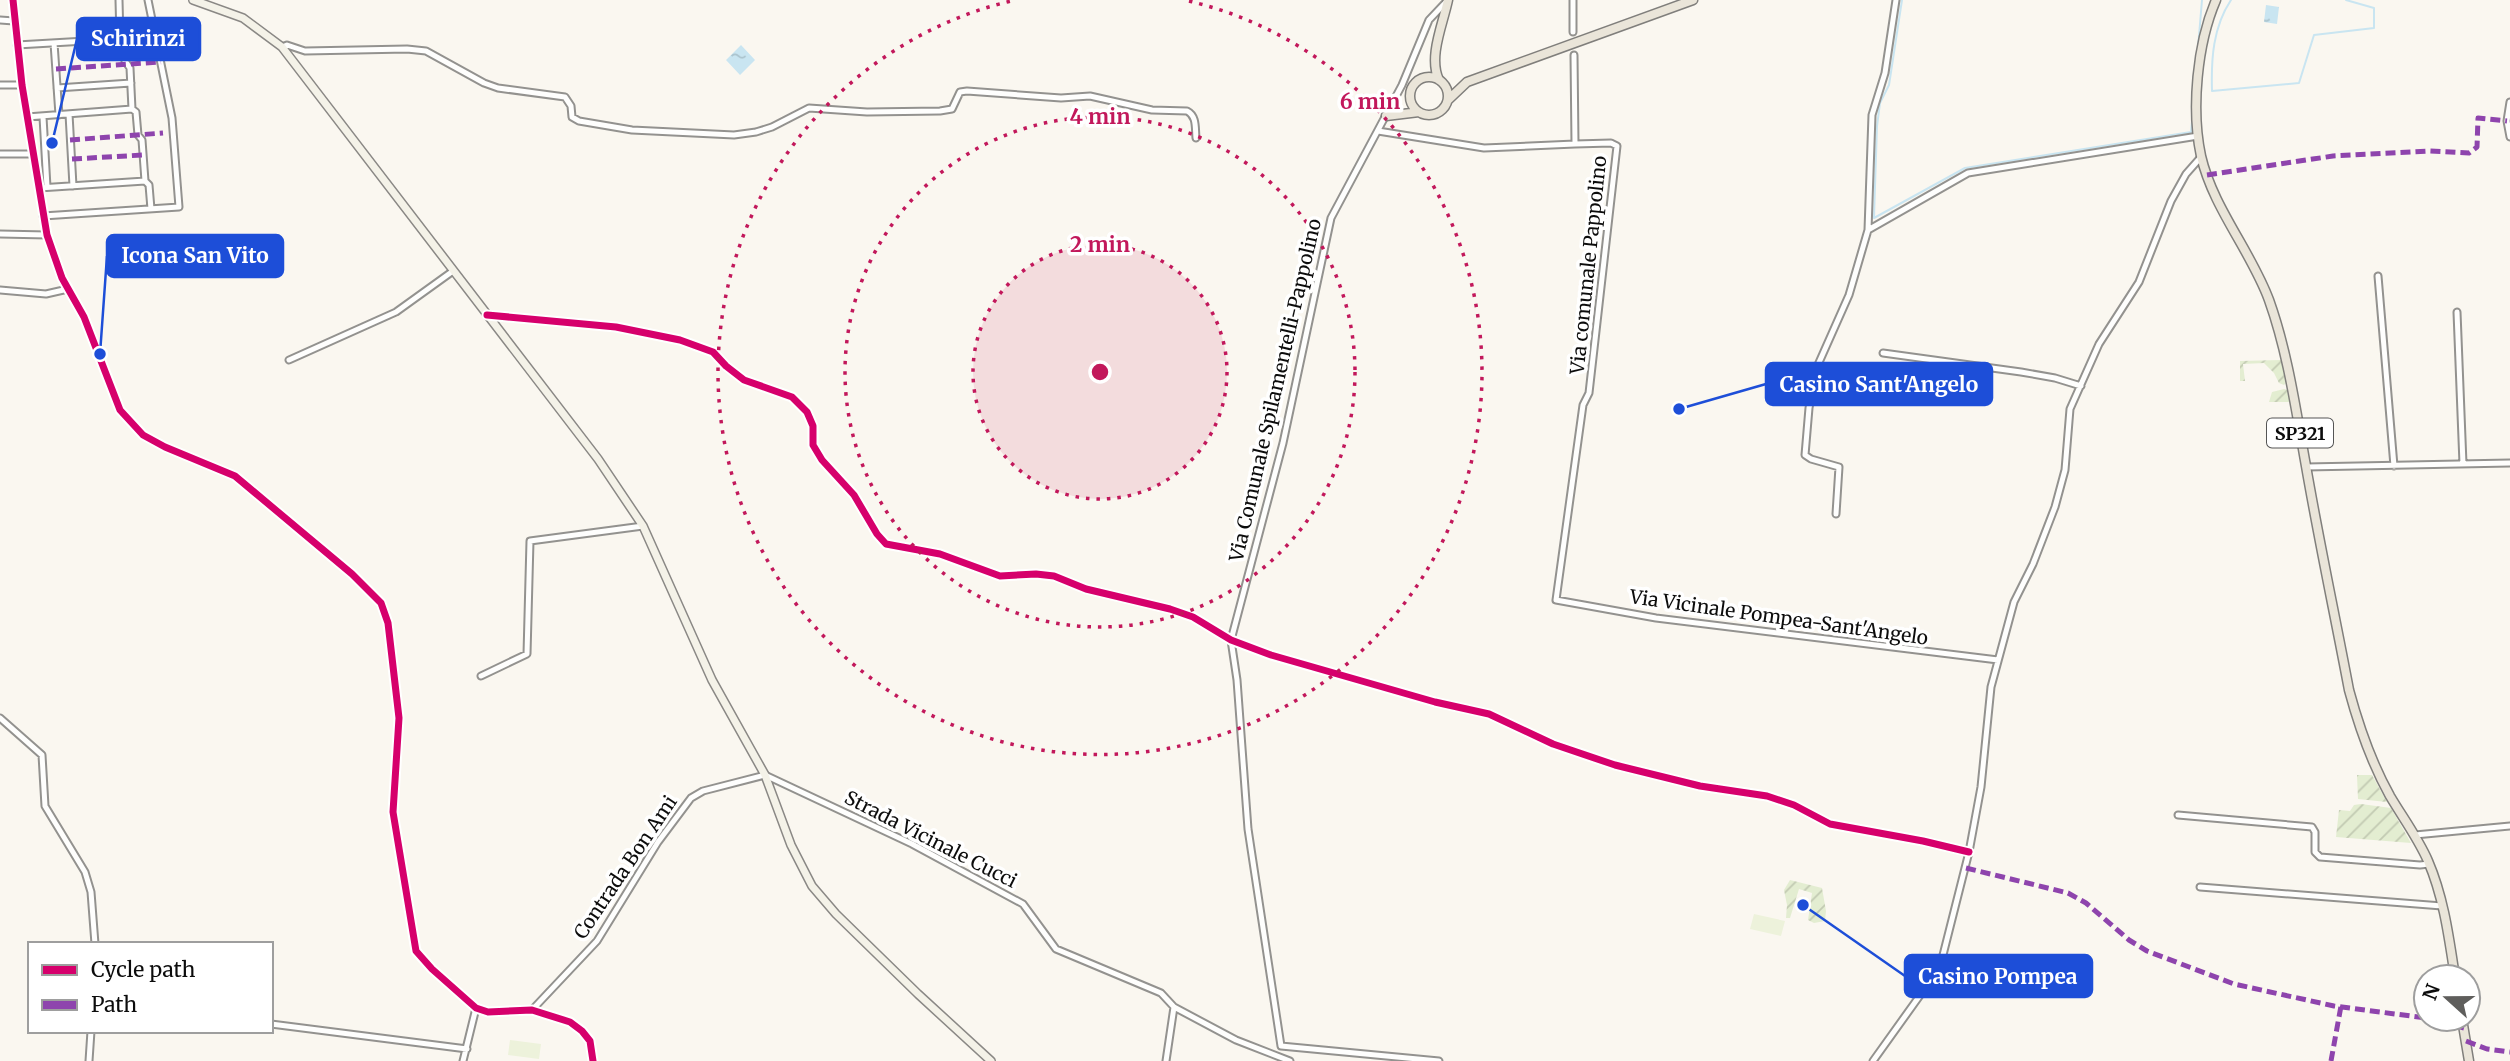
<svg xmlns="http://www.w3.org/2000/svg" width="2510" height="1061" font-family="Merriweather,serif">
	<style>
		.garden { fill: url(#garden-furrows) }
		.pitch { fill: #edf2db }
		.water { fill: url(#water-ripples) }
		.lines { fill: none; stroke-linecap: round; stroke-linejoin: round }
		.stream { stroke: #c9e5f1; stroke-width: 2 }
		.street-casing { stroke: #93928f; stroke-width: 9 }
		.secondary-casing { stroke: #8a8885; stroke-width: 10 }
		.primary-casing { stroke: #807f7c; stroke-width: 11 }
		.street { stroke: #fefefd; stroke-width: 5 }
		.secondary { stroke: #f4f2e8; stroke-width: 7 }
		.primary { stroke: #eae5d9; stroke-width: 8 }
		.quiet { stroke: #8e44ad; stroke-width: 5; stroke-dasharray: 10 5; stroke-linecap: butt }
		.cycleway-casing { stroke: #fff; stroke-width: 11 }
		.cycleway { stroke: #d6006c; stroke-width: 7 }
		.ring { fill: none; stroke: #c2185b; stroke-width: 3.5; stroke-dasharray: 3.5 7 }
		.labels { text-anchor: middle; dominant-baseline: central; stroke-width: 7; stroke-linejoin: round; paint-order: stroke }
		.shield { fill: #fff; stroke: #555; stroke-width: 2 }
		.shield-label { font-size: 18px; font-weight: bold; fill: #0c0c0c }
		.street-label { font-size: 19px; fill: #0c0c0c; stroke: #fff }
		.centre { fill: #c2185b; stroke: #fff; stroke-width: 3.5 }
		.ring-label { font-size: 21px; text-anchor: middle; font-weight: bold; fill: #c2185b; stroke: #fff; stroke-width: 7; stroke-linejoin: round; paint-order: stroke }
		.leader { fill: none; stroke: #1d4ed8; stroke-width: 2.5 }
		.callout-dot { fill: #1d4ed8; stroke: #fff; stroke-width: 2.5 }
		.callout { fill: #1d4ed8; stroke: #1d4ed8; stroke-width: 2.5 }
		.callout-label { font-size: 21px; text-anchor: middle; font-weight: bold; fill: #fff }
	</style>
	<defs>
		<pattern id="garden-furrows" width="10" height="10" patternUnits="userSpaceOnUse" patternTransform="scale(1.75)"><rect width="10" height="10" fill="#e3edd1"/><path d="M-1 1l2-2M0 10L10 0M9 11l2-2" fill="none" stroke="#c2cab2"/></pattern>
		<pattern id="water-ripples" width="26" height="14" patternUnits="userSpaceOnUse" patternTransform="scale(1.75)"><rect width="26" height="14" fill="#c9e5f1"/><path d="M2 4q2-2 4 0t4 0M15 11q2-2 4 0t4 0" fill="none" stroke="#abc3cd"/></pattern>
	</defs>
	<rect width="100%" height="100%" fill="#faf7f0"/>
	<path class="garden" d="M2281,360l5,23 -2,2 -5,-2 -5,-10 -10,-10 -21,1 2,17h-5v-20z
		M2284,389l4,1 2,12h-21l3,-10z
		M2357,775h15l15,27 -29,-3z
		M2361,804l30,4 20,35 -75,-6 3,-27 11,1 4,-6z
		M1790,880l32,8 4,23 -1,10 -11,2 -6,-3 4,-27 -13,-4 -9,29h-4l1,-13 -3,-15z"/>
	<path class="pitch" d="M1754,914l31,7 -4,15 -31,-7z
		M510,1040l31,4 -2,15 -31,-4z"/>
	<path class="water" d="M2266,5l13,2 -2,17 -13,-2z
		M741,45l14,15 -15,15 -14,-15z"/>
	<g class="lines">
		<path class="stream" d="M2231,0c-18,27 -20,59 -19,91l87,-8 15,-48 60,-7v-20l-28,-8
			M2198,48l4,-48
			M1874,217l3,-91 3,-23 9,-18 13,-85
			M1874,218l91,-50 226,-36 2,-20"/>
		<defs>
			<path id="street" d="M13,0l9,85 25,150 15,43 22,39 36,93 23,25 22,12 70,29 117,98 29,29 7,20 11,95 -6,94 23,139 16,18 44,39 12,4 44,-2 38,12 12,9 8,10 3,20
				M119,0l1,39 4,5 1,17 5,7 2,41 4,3 2,23 4,5 3,41 4,4 2,24
				M1573,0v32
				M0,20l14,1
				M54,43l5,72
				M17,45l103,-6
				M282,47l5,-2 18,6 102,-2 19,2 58,32 14,5 67,9 6,9 1,11 7,4 53,9 102,5 22,-3 16,-5 37,-19 58,4 73,-1 12,-2 8,-17 7,-1 94,7 29,-2 62,14 35,1c10,5 8,17 9,27
				M1574,55l1,89 36,-1 6,3 -28,247 -6,12 -27,195 100,18 342,42
				M0,85h22
				M57,88l74,-5
				M2510,102l-3,19 3,16
				M69,114l4,72
				M27,117l105,-8
				M43,117l4,70
				M1378,131l106,17 91,-4
				M0,154h33
				M39,188l106,-7
				M43,216l136,-9 -7,-89 -24,-118
				M1868,230l100,-57 230,-37
				M0,234l47,1
				M2378,276l16,190
				M0,290l46,4 22,-5
				M2457,312l6,152
				M487,315l129,12 64,13 33,12 13,14 18,14 48,17 15,15 6,14v19l9,15 32,35 23,39 9,10 54,10 60,22 36,-2 18,2 32,13 84,20 23,8 38,23 40,15 164,47 54,12 64,30 62,21 85,21 67,10 27,9 36,19 93,17 46,11
				M1883,353l138,19 34,6 26,8
				M289,360l107,-48 57,-41
				M2306,467l204,-4
				M1836,514l3,-47 -28,-8 -6,-4 4,-47 8,-41 32,-72 19,-65 4,-115 13,-42 11,-73
				M481,676l46,-22 3,-113 113,-15
				M0,718l42,37 3,51 40,66 6,20 4,52
				M2178,815l134,12 3,5v20l5,5 100,8 9,-1
				M2415,835l95,-9
				M2200,887l242,19
				M532,1010l65,-69 61,-99 33,-44 12,-7 62,-16 147,69 111,60 33,45 105,44 13,14 62,33 54,21
				M271,1024l196,25
				M89,1061l2,-30
				M463,1061l13,-53
				M1166,1061l8,-54
				M1439,1061l-158,-15 -33,-217 -11,-149 -6,-40 52,-197 48,-225 71,-133 27,-65 18,-19
				M1873,1061l58,-81 12,-25 26,-103 12,-65 10,-100 23,-85 19,-38 22,-57 10,-37 5,-61 29,-65 40,-62 32,-81 15,-27 15,-17"/>
			<path id="secondary" d="M193,0l50,18 39,29 316,412 45,67 69,154 53,95 26,70 21,41 24,28 82,80 73,67"/>
			<path id="primary" d="M2216,0c-19,44 -25,109 -15,156 12,52 50,95 68,144 19,53 27,111 37,166 13,75 29,150 43,224 10,37 22,72 41,106 13,22 28,42 38,65 16,37 21,77 27,116
				M1410 96a19 19 0 1 1 38 0a19 19 0 1 1-38 0Z
				M1439,80c-11,-23 4,-56 9,-80
				M1448,100l19,-18 226,-82
				M1386,116l33,-4
				M2462,1019l7,42"/>
		</defs>
		<use href="#street" class="street-casing"/>
		<use href="#secondary" class="secondary-casing"/>
		<use href="#primary" class="primary-casing"/>
		<use href="#street" class="street"/>
		<use href="#secondary" class="secondary"/>
		<use href="#primary" class="primary"/>
		<path class="quiet" d="M56,69l105,-7
			M70,140l93,-7
			M72,159l71,-4
			M2207,175l126,-19 97,-5 39,2 8,-6 1,-29 29,3
			M1966,868l102,25 18,10 43,37 18,11 87,33 100,22 92,12
			M2431,1019l33,9
			M2466,1041l21,8 23,3
			M2331,1061l10,-55"/>
		<defs>
			<path id="cycleway" d="M13,0l9,85 25,150 15,43 22,39 36,93 23,25 22,12 70,29 117,98 29,29 7,20 11,95 -6,94 23,139 16,18 44,39 12,4 44,-2 38,12 12,9 8,10 3,20
				M487,315l129,12 64,13 33,12 13,14 18,14 48,17 15,15 6,14v19l9,15 32,35 23,39 9,10 54,10 60,22 36,-2 18,2 32,13 84,20 23,8 38,23 40,15 164,47 54,12 64,30 62,21 85,21 67,10 27,9 36,19 93,17 46,11"/>
		</defs>
		<use href="#cycleway" class="cycleway-casing"/>
		<use href="#cycleway" class="cycleway"/>
	</g>
	<circle cx="1100" cy="372" r="127" fill="#c2185b" fill-opacity=".12"/>
	<g class="ring">
		<circle cx="1100" cy="372" r="127"/>
		<circle cx="1100" cy="372" r="255"/>
		<path d="M1189 1A382 382 0 1 1 1011 1"/>
	</g>
	<g class="labels">
		<rect class="shield" x="2267" y="418.5" width="66" height="29" rx="5"/>
		<g class="shield-label">
			<text x="2300" y="433">SP321</text>
		</g>
		<g class="street-label">
			<text transform="translate(1588 265) rotate(-84)">Via comunale Pappolino</text>
			<text transform="translate(1275 390) rotate(-77)">Via Comunale Spilamentelli-Pappolino</text>
			<text transform="translate(1779 617) rotate(8)">Via Vicinale Pompea-Sant'Angelo</text>
			<text transform="translate(931 839) rotate(27)">Strada Vicinale Cucci</text>
			<text transform="translate(625 867) rotate(-56)">Contrada Bon Ami</text>
		</g>
	</g>
	<circle cx="1100" cy="372" r="10" class="centre"/>
	<g class="ring-label">
		<text x="1370" y="109">6 min</text>
		<text x="1100" y="124">4 min</text>
		<text x="1100" y="252">2 min</text>
	</g>
	<path class="leader" d="M52 143L77 39M100 354L107 256M1679 409L1766 384M1803 905L1905 976"/>
	<g class="callout-dot">
		<circle cx="52" cy="143" r="7"/>
		<circle cx="100" cy="354" r="7"/>
		<circle cx="1679" cy="409" r="7"/>
		<circle cx="1803" cy="905" r="7"/>
	</g>
	<g class="callout">
		<rect x="77" y="18" width="123" height="42" rx="7"/>
		<rect x="107" y="235" width="176" height="42" rx="7"/>
		<rect x="1766" y="363" width="226" height="42" rx="7"/>
		<rect x="1905" y="955" width="187" height="42" rx="7"/>
	</g>
	<g class="callout-label">
		<text x="138" y="46">Schirinzi</text>
		<text x="195" y="263">Icona San Vito</text>
		<text x="1879" y="392">Casino Sant'Angelo</text>
		<text x="1998" y="984">Casino Pompea</text>
	</g>
	<rect x="28" y="942" width="245" height="91" fill="#ffffff" stroke="#9e9e9e" stroke-width="2"/>
	<rect x="42" y="965" width="35" height="10" fill="#d6006c" stroke="#9e9e9e" stroke-width="2"/>
	<text x="91" y="977" font-size="21" fill="#0c0c0c">Cycle path</text>
	<rect x="42" y="1000" width="35" height="10" fill="#8e44ad" stroke="#9e9e9e" stroke-width="2"/>
	<text x="91" y="1012" font-size="21" fill="#0c0c0c">Path</text>
	<g transform="translate(2447 998) rotate(291)"><circle r="33" fill="#ffffff" stroke="#9e9e9e" stroke-width="2"/>
	<path d="M0-5L12 26L0 18L-12 26Z" fill="#5f5e5c"/>
	<text y="-10" font-size="19" font-weight="bold" text-anchor="middle" fill="#0c0c0c">N</text>
	</g>
</svg>
